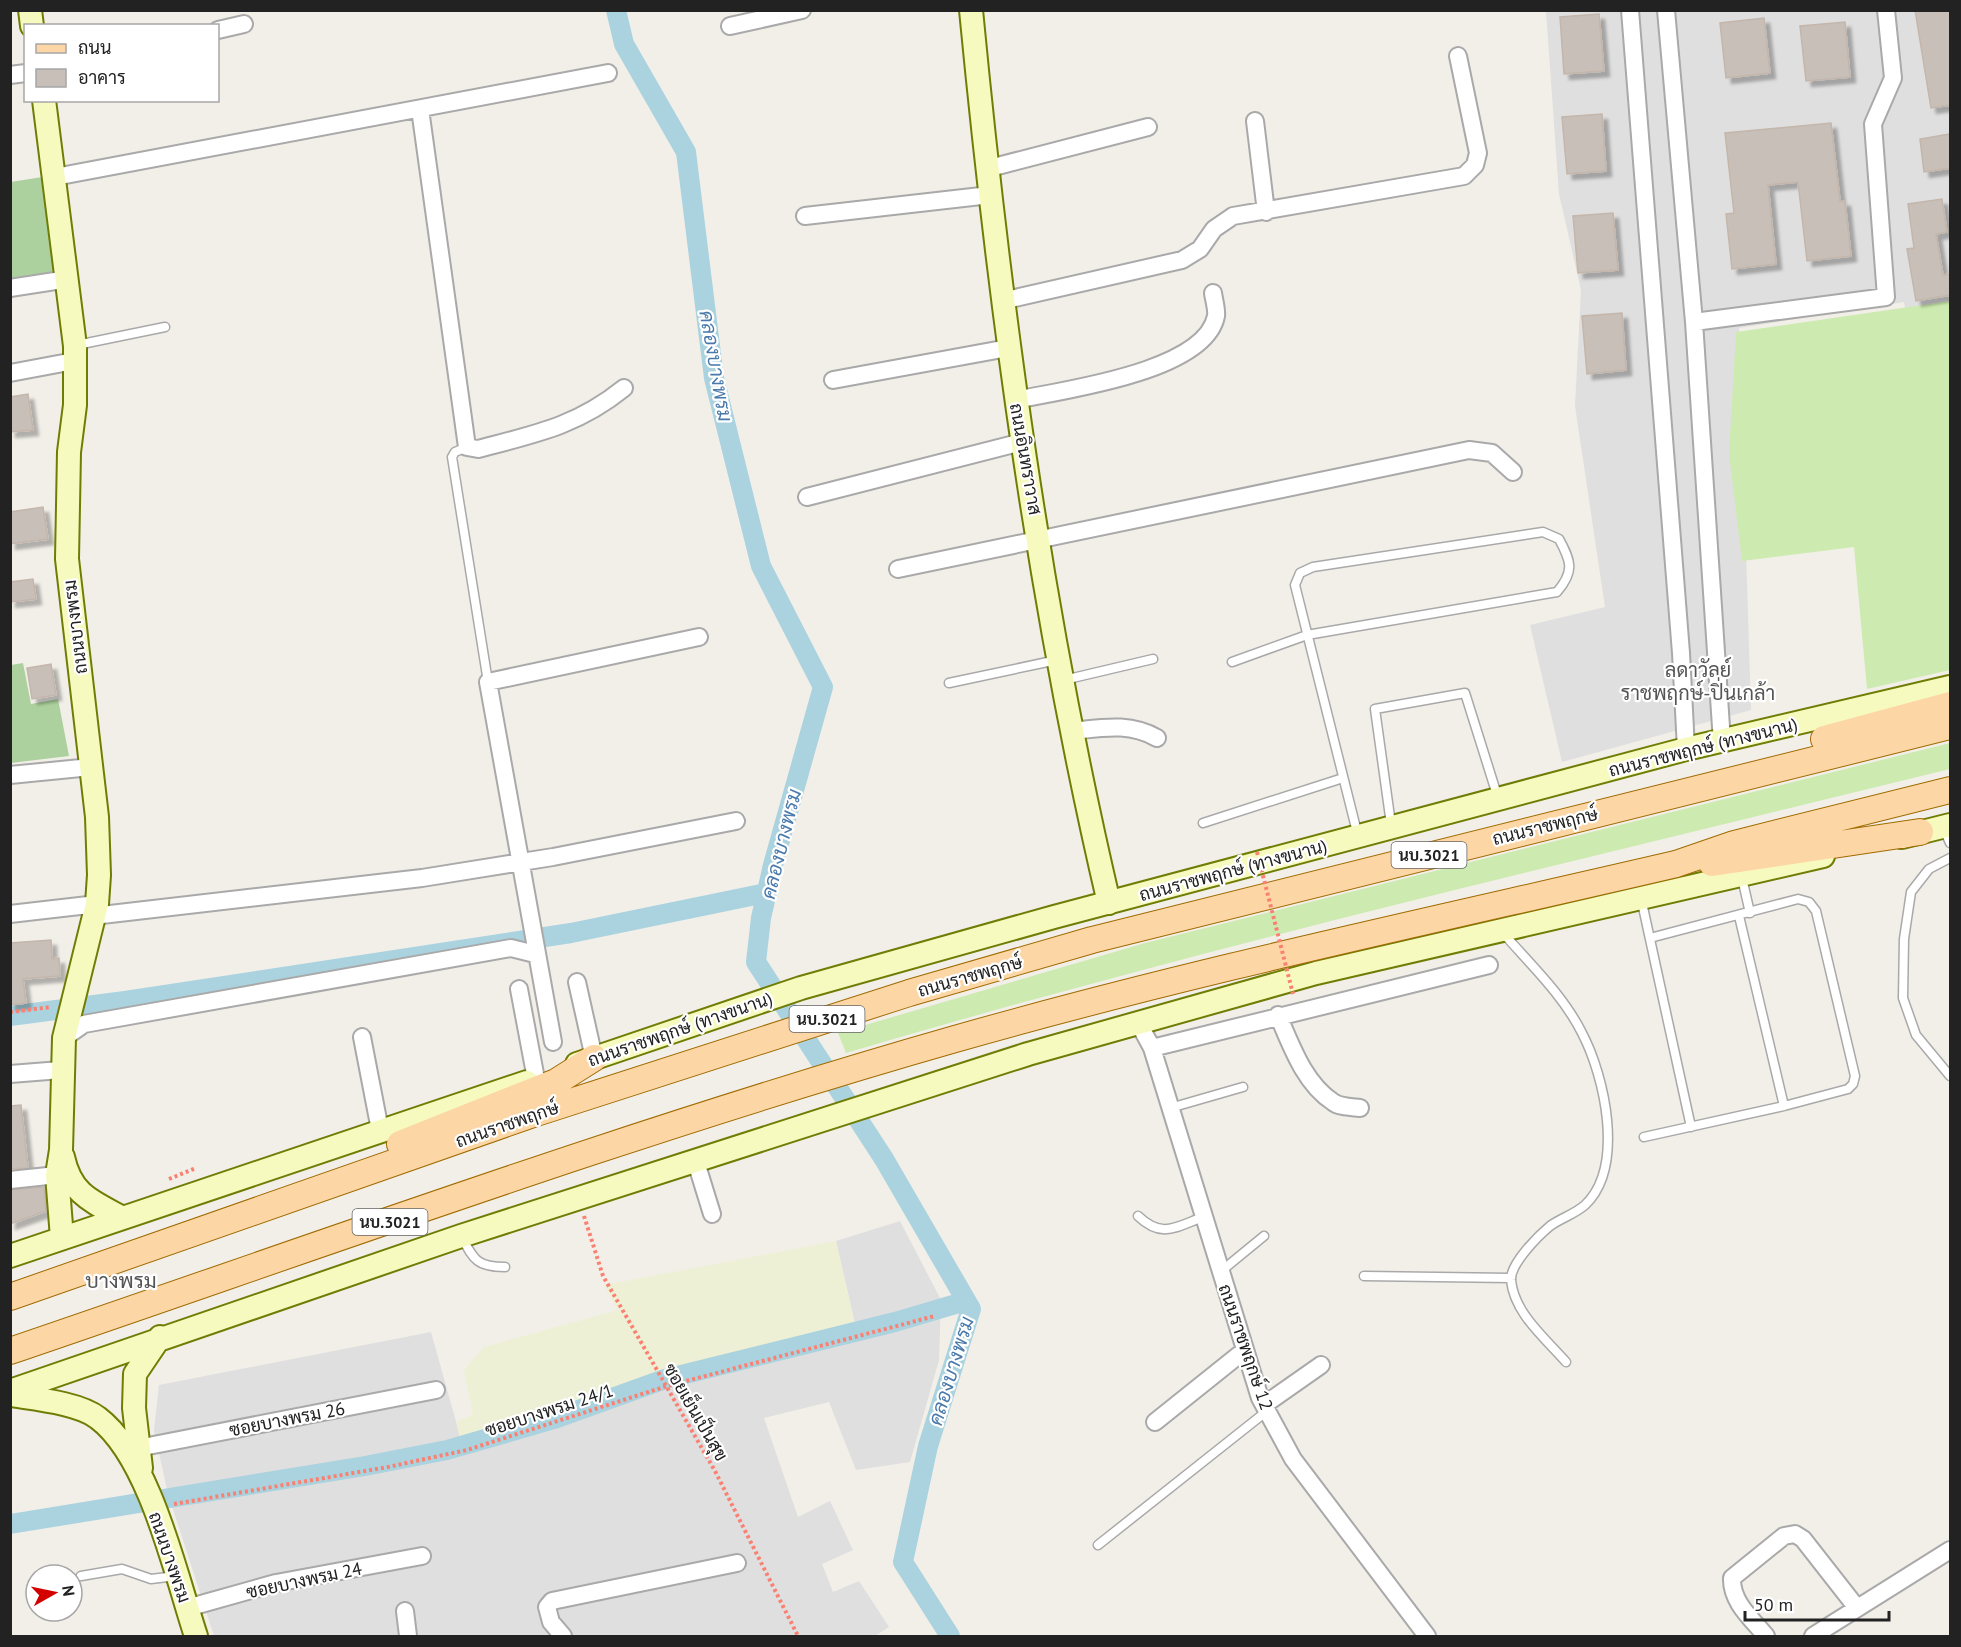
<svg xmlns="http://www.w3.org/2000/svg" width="1961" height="1647" font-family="'PT Sans',Sarabun,sans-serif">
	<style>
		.residential { fill: #e0dfdf }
		.farmland { fill: #eef0d5 }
		.grass { fill: #cdebb0 }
		.forest { fill: #add19e }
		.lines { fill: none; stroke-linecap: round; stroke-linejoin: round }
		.canal { stroke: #aad3df; stroke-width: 20 }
		.building { fill: #c7bfb8; stroke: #c4b6ab; stroke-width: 1.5; filter: url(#shadow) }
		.lane-casing { stroke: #a9a9a9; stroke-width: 11 }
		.street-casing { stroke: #a9a9a9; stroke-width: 20 }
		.secondary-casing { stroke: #707d05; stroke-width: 26 }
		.primary-casing { stroke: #a06b00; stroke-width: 28 }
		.path { stroke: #fa8072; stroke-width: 4; stroke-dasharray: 3 3; stroke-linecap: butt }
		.lane { stroke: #fff; stroke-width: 8 }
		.street { stroke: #fff; stroke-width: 16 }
		.secondary { stroke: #f7fabf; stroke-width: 22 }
		.primary { stroke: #fcd6a4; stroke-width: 26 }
		.path-bridge { stroke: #fa8072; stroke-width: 4; stroke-dasharray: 3 3; stroke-linecap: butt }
		.labels { text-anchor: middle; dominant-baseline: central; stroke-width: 4.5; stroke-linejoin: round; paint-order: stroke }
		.shield { fill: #fff; stroke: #646464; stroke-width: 1.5 }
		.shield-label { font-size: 16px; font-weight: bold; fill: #222 }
		.street-label { font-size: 18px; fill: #222; stroke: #fff }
		.water-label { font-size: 20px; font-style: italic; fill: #4a7aab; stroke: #fff }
		.neighbourhood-label { font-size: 20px; fill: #555; stroke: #fff }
		.quarter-label { font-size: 21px; fill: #555; stroke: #fff }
	</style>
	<defs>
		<filter id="shadow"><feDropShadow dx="5.5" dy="5.5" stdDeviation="1.5" flood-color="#0004"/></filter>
	</defs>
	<rect width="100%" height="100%" fill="#f2efe9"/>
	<path class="residential" d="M1546,11h404v290l-45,7 -1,-6 -165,26 12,382 -189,52 -32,-137 75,-18 -30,-201 6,-116 -22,-96z
		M900,1221l41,79 -2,60 -29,102 -54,8 -27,-68 -65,16 34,99 32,-16 23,49 -31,14 11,28 26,-11 30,46 -14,9h-661l-46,-142 -14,-64 5,-45 272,-53 31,111 188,-64 206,-51 -20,-87z"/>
	<path class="farmland" d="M836,1241l20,88 -206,50 -189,64 -5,-21 17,-7 -9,-45 20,-23 134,-37 -14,-25z"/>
	<path class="grass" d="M1950,301v369l-83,19 -13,-142 -112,14 -13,-108 7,-121z
		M1950,743v26c-369,91 -739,176 -1104,284l-8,-20 307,-90z"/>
	<path class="forest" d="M42,177l12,96 -43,8v-99z
		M23,663l8,41 27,-5 11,57 -58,7v-98z"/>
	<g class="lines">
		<path class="canal" d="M616,10l8,34 62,108 28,226 47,188 62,121 -50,178 -12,53 -5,44 128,197 87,150 -43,137 -25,116 47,74
			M10,1016l115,-15 446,-68 195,-40
			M10,1524l355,-58 82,-16 107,-31 111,-40 230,-57 71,-21"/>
	</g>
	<path class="building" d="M1915,10h35v95l-19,3z
		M1599,14l5,57 -40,3 -4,-57z
		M1764,18l6,55 -44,5 -6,-55z
		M1845,22l5,55 -44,4 -6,-55z
		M1602,114l4,57 -39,3 -5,-57z
		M1831,123l9,78h5l6,55 -44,5 -9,-79 -30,3 8,79 -44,5 -6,-55 8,-1 -9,-80z
		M1950,134v34l-26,4 -4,-33z
		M1942,199l5,33 -11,2 7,41 7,-1v21l-34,6 -9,-52 7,-1 -6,-44z
		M1613,213l5,57 -40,3 -5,-57z
		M1622,313l4,57 -39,4 -5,-58z
		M28,394l5,36 -23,2v-35z
		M43,507l5,32 -38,5v-32z
		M33,579l3,20 -26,3v-20z
		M51,664l5,31 -24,4 -5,-31z
		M51,940l1,19 7,-1 1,18 -37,3 3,24 -16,2v-62z
		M21,1105l7,63 -18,1v-63z
		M44,1187l2,24 -36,13v-34z"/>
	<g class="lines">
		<defs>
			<path id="lane" d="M77,345l88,-18
				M467,447l-12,5 -3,5 36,225
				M1232,662l75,-27 250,-43c18,-21 14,-31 2,-53l-16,-7 -230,35 -13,6 -5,12 63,251
				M1064,680l89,-21
				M949,683l108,-23
				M1203,823l140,-45
				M1391,824l-16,-115 90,-16 33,105
				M1943,827l7,16
				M1950,858l-21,11 -18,23 -7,47 -1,59 13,37 34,41
				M1742,878l8,35
				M1641,898l50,229
				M1739,916l45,190
				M1503,933c28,32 60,62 79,100 23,44 43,134 3,172 -10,9 -24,13 -35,21 -12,10 -40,38 -39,54 3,33 34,58 55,82
				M1170,1108l73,-21
				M1644,1137l140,-31 64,-17 5,-5 2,-8 -39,-165 -7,-9 -11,-3 -148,39
				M1138,1216c24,23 38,11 65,1
				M461,1236c13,24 16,31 44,31
				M1220,1272l44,-36
				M1364,1276l147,2
				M1098,1545l169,-134
				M81,1576l41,-7 29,10 25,-3"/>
			<path id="street" d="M1630,10l51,643 5,96
				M1666,10l28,312 28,420
				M730,26l72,-16
				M218,30l26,-6
				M10,75l16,-2
				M420,109l47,338 11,2c57,-15 99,-23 146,-61
				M1255,121l11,91
				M986,169l162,-42
				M55,177l553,-104
				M805,216l185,-21
				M10,288l58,-9
				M1002,301l180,-41 18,-11 14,-20 19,-13 231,-40 11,-11 3,-12 -20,-97
				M1694,322l192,-25 -13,-173 20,-46 -7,-68
				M10,373l64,-12
				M833,380l175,-32
				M1016,400c47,-10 189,-28 200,-84 1,-6 -2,-16 -3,-23
				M807,497l215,-55
				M898,569l571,-119 23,3 21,19
				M1071,731c31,-3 58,-9 86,7
				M10,775l81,-8
				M10,914l87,-10
				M93,916l329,-38 131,-21 183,-36
				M577,982l17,76
				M519,989l17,90
				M1278,1015c13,30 26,68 55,87 6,5 19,5 27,6
				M1138,1022l14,26 108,350 33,61 134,177
				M362,1037l18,93
				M64,1038l20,-14 427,-76 24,6
				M553,1042l-65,-360 211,-45
				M1152,1048l337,-83
				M10,1074l51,-4
				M695,1159l17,55
				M10,1180l47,-5
				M1264,1405l57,-40
				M1155,1422l90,-72
				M138,1448l298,-58
				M187,1608l89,-25 146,-27
				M405,1611l3,25
				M563,1636l-12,-14 -4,-15 5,-6 185,-38
				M1766,1636c-14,-17 -35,-34 -34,-58l52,-42 11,-2 8,5 54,69
				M1813,1636l137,-86"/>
			<path id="secondary" d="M30,10l2,16
				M971,10c29,300 69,599 138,893
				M44,100l31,246v59l-6,47 -2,107 30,258 2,58 -2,29 -33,134 -3,112 -4,25 5,63
				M1902,837l48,-12
				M577,1064l224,-76 253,-71 632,-168 264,-62
				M63,1157c8,37 28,44 58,60
				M10,1256l517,-174
				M10,1391l451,-155 567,-182 288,-81 507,-117
				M10,1395c25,4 69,8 88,23 52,39 78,158 98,218
				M141,1468l-7,-60 1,-34 25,-37"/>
			<path id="primary" d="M1824,739l126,-34
				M1712,863l208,-31
				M400,1144l156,-62 38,-24
				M10,1297l523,-183 376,-121 183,-53 858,-214
				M10,1351c314,-107 626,-221 945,-312 238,-68 480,-119 721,-175l58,-20 216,-54"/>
		</defs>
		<use href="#lane" class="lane-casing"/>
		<use href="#street" class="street-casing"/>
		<use href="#secondary" class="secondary-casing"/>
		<use href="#primary" class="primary-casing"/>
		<path class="path" d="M10,1012l41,-5
			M169,1179l27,-11
			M584,1216l19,60 112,195 83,165
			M174,1504l214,-37 79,-17 200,-64 268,-70"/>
		<use href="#lane" class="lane"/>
		<use href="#street" class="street"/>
		<use href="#secondary" class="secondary"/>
		<use href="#primary" class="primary"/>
		<path class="path-bridge" d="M1257,852l36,142"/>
	</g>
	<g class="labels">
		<g class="shield">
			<rect x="1391.5" y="842" width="75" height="26" rx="4.5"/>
			<rect x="789.5" y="1006" width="75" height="26" rx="4.5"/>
			<rect x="352.5" y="1209" width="75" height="26" rx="4.5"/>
		</g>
		<g class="shield-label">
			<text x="1429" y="855">นบ.3021</text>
			<text x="827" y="1019">นบ.3021</text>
			<text x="390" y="1222">นบ.3021</text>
		</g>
		<g class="street-label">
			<text transform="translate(1026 459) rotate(80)">ถนนอินทราวาส</text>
			<text transform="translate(75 627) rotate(-97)">ถนนบางพรม</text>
			<text transform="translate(1703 747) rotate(-14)">ถนนราชพฤกษ์ (ทางขนาน)</text>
			<text transform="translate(1545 826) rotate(-14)">ถนนราชพฤกษ์</text>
			<text transform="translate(1233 870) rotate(-15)">ถนนราชพฤกษ์ (ทางขนาน)</text>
			<text transform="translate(970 976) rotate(-16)">ถนนราชพฤกษ์</text>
			<text transform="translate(680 1029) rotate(-19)">ถนนราชพฤกษ์ (ทางขนาน)</text>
			<text transform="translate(507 1124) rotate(-19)">ถนนราชพฤกษ์</text>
			<text transform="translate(1246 1347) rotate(71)">ถนนราชพฤกษ์ 12</text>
			<text transform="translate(549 1410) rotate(-18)">ซอยบางพรม 24/1</text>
			<text transform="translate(696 1412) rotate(60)">ซอยเย็นเป็นสุข</text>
			<text transform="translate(287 1419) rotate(-11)">ซอยบางพรม 26</text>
			<text transform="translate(170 1557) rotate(71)">ถนนบางพรม</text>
			<text transform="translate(304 1580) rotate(-12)">ซอยบางพรม 24</text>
		</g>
		<g class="water-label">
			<text transform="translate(716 366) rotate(80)">คลองบางพรม</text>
			<text transform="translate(781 844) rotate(-76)">คลองบางพรม</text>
			<text transform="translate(951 1371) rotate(-73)">คลองบางพรม</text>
		</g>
		<g class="neighbourhood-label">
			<text x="1698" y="670">ลดาวัลย์<tspan x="1698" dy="23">ราชพฤกษ์-ปิ่นเกล้า</tspan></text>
		</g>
		<g class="quarter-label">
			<text x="121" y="1280">บางพรม</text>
		</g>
	</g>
	<rect width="1961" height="1647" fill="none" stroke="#222222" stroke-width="24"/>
	<rect x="24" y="24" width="195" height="78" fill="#ffffff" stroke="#a7a7a7" stroke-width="1.5"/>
	<rect x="36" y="44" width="30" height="9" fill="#fcd6a4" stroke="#a7a7a7" stroke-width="1.5"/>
	<text x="78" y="54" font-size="18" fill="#222222">ถนน</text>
	<rect x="36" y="69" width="30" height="18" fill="#c7bfb8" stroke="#a7a7a7" stroke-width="1.5"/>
	<text x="78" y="84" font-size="18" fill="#222222">อาคาร</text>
	<g transform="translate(54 1593) rotate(81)"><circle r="28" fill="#ffffff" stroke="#a7a7a7" stroke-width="1.5"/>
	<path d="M0-4.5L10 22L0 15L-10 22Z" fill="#d40000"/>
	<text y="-9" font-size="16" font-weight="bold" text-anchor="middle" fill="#222222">N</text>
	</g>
	<path d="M1745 1611v9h144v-9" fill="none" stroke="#222222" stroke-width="3"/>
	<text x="1754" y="1611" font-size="18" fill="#222222" stroke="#ffffff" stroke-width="4.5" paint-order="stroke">50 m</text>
</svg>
